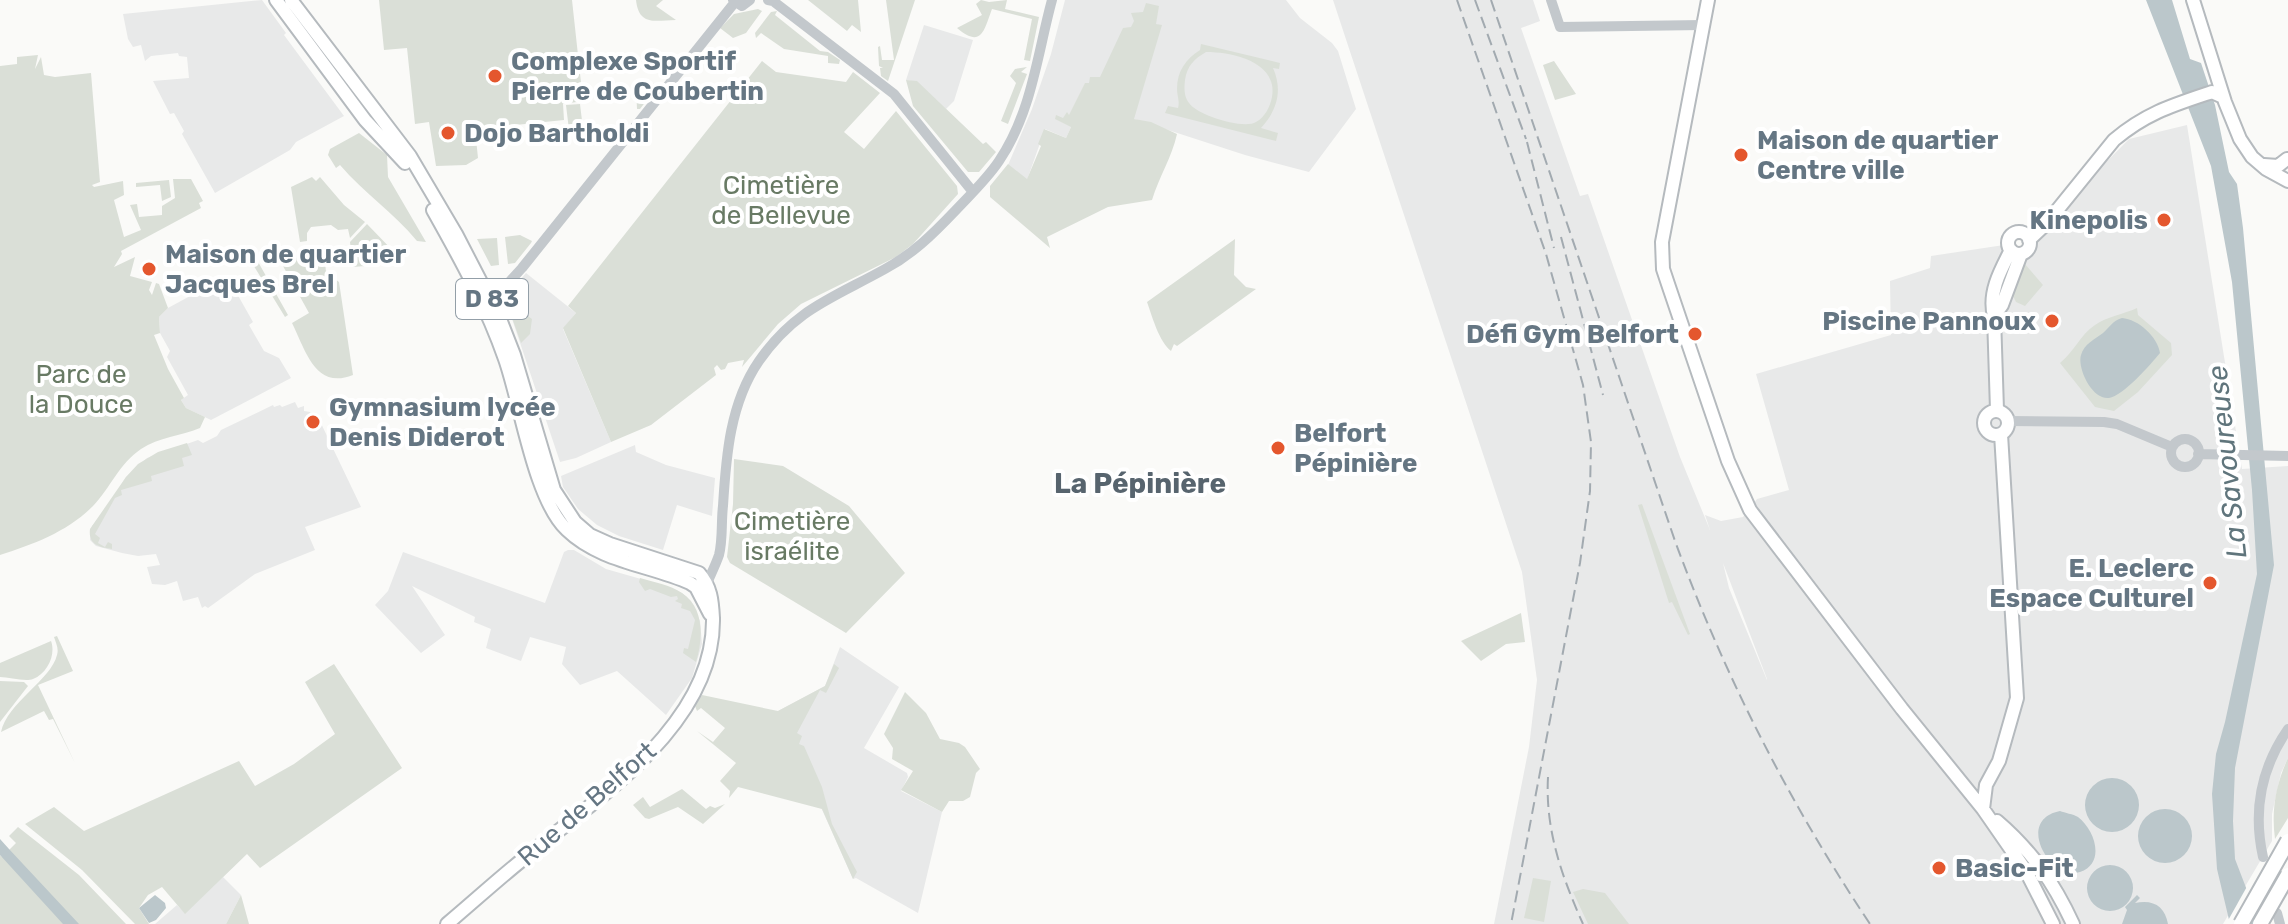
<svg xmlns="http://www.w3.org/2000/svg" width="2288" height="924" font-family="Rubik,sans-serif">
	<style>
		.built { fill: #e8e9e9; fill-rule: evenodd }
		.green { fill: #dadfd7; fill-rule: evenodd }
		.water { fill: #bbc7cb }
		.pier { fill: #fafaf8 }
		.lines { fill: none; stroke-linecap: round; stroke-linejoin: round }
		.major-casing { stroke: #b5babe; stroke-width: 16 }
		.minor { stroke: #c3c8cc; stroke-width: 10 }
		.major { stroke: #fff; stroke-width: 12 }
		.rail { stroke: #a2aab0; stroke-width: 2; stroke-dasharray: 12 6; stroke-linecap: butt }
		.highway-bridge-casing { stroke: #b4b9bd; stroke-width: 18; stroke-linecap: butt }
		.highway-bridge { stroke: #fff; stroke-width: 14 }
		.poi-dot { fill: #e4572e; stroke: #fff; stroke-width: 3 }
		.labels { text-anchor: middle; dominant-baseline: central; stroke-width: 8; stroke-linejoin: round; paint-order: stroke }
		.shield { fill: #fff; stroke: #939fa8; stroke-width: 2 }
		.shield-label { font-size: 24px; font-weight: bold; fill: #657683 }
		.poi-label { font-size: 26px; font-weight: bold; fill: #657683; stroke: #fff; text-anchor: start }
		.park-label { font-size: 26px; fill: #687a64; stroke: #fff }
		.street-label { font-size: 26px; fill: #657683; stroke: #fff }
		.water-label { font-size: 28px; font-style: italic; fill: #60757c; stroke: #fff }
		.neighbourhood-label { font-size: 28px; font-weight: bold; fill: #57646e; stroke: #fff }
	</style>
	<rect width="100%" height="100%" fill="#fafaf8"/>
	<path class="built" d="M262,0l24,33 -2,2 60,81 -48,26 -6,8 -75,43 -33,-59 2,-3 -10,-18 -4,1 -17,-33 36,-3 -2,-21 -8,-1 -1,-3 -27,3 -6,5 -4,-16 -8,2 -5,-8 -5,-25z
		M1065,0h221l14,18 32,25 6,8 18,58 -47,63 -64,-17 -117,-38 -57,10 -5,11 -21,-9 -18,51 -19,-15 24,-56 19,-55z
		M1333,0h200l7,21 -19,7 59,168 8,-2 92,263 30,73 -5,-15 16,6 22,-4 14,-18 32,-9 -33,-116 135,-39 -1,-54 40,-13 1,-12 73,-11 17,3 108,-109 58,-14 55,344 46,-3v292l-7,15 -9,41v27l-49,83h-729l35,-177 8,-67 -15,-108zM1723,563l44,116v1l-38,-92z
		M924,25l49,15 -19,61 -8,8 -29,-27 -11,-2z
		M526,273l50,40 -13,16 48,113 -35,16 -16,4 -55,-164z
		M227,276l26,46 -4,3 15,26 15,7 12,20 -80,42 -25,-12 -5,-8 7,-5 -21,-38 3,-6 -10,-18 -1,-16 9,-9z
		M295,402l3,6 6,-2v5l6,1 2,4 5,-1 44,92 -56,20 10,23 -60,24 -47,34 -3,-2 -3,2 -4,-11 -15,4 -6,-20 -12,4 -13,-1 -5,-17 13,-2 -4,-11 -18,2 -16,-3 -26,-7 -6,-6 2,-14 14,-17 20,-32 21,-19 51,-18 5,3 14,-7 4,-6 52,-25 1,2 6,-2 2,2z
		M635,445l1,7 30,13 49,13 -3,38 -35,-11 -14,45 -44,-14 -22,-11 -19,-16 -15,-22 -2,-11z
		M568,550h6l32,19 63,18 13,6 9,8 9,20 2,23 -10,34 -26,37 -49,-44 -37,14 -18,-21 4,-17 -36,-10 -9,24 -35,-13 5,-19 -17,-7 1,-5 -63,-31 33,49 -24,18 -46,-48 13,-14 15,-39 142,51 19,-51z
		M840,647l59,40 -35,61 43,25 1,4 -7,14 41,21 -24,101 -62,-35 -3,1 -75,-168 47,-25z
		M223,877l18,18 -15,29h-71l22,-19 8,8z"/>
	<path class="green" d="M379,0h193l11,101 -20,3 1,16 -89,9 3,29 -12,7 -30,1 -7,-44 -14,2 -8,-76 -23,2z
		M636,0h27l-7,6 20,14c-20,0 -37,7 -40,-20z
		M808,0h50l3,32 -9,-7 -5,6z
		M886,0h29l-27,81 -7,-5 -1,-8h3l-4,-2 -1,-19 2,-1 2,14h12z
		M981,0l8,2 18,-2 -2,9 34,8 -9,44 -6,-1 8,-41 -40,-10c-8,21 -10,40 -35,19l25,-13 -6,-11z
		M1146,3l13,3 -3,18 6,1 -28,94 17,3 26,12c-5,23 -18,43 -25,66l-44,7 -61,30 3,11 -60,-51v-11l18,-22 19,15 14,-33 -3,-2 6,-15 22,9 5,-11 -16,-8 1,-4 7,3 4,-6 2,3 16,-32h4l1,-6h10l23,-49 8,-1 3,-6 -3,-8 12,-1z
		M758,9l4,2 -16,22 -13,5 -13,-10 14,-14z
		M777,11l-2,4 45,36 8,1 12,8 -1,4 -11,-1v-7l-44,-7 -23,-16 -5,5 -1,-5 16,-21z
		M1201,44l79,19 -1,6 -6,-1c10,22 4,43 -12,60l17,5 -2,8 -111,-28 3,-7 10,2c2,-7 -1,-12 -1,-19 0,-18 9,-30 23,-39zM1206,52c27,0 72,10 66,45 -2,10 -7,20 -16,25 -12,8 -59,-7 -67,-19 -5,-6 -5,-15 -4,-23 2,-14 9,-21 21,-28z
		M38,55l-3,14 6,-12 3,18 11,2 36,-4 9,109 -8,3 2,2 29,-6 1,14 -10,5 10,37 17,-7 -11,-25 7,-1 2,13 23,-2v-9l13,-8 -2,-19h18l12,22 -4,2 2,5 -80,43 1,3 -8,13 21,-10 -5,19 22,6 -3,8 3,5 4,-12 3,1 9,24 -9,9 1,16 -6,2 14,34 16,29 -3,2 5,8 19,9 -5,11c-19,8 -41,9 -59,21 -22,15 -30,38 -48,57 -26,26 -59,38 -93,49v-489l17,-2v-7z
		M762,61l14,11 70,10 7,-10 27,21 -36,39 20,17 32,-38 61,75 1,8 -45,50 -17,13 -95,47 -23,20 -36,43 2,-7 -16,3 -3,6 -4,1 -4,-5 -3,3 2,7 -65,50 -40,17 -48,-114 13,-15 -8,-7z
		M1554,61l22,33 -21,6 -12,-35z
		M1027,67l-6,5 6,2 -19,50 -7,-3 15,-38 -6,-7 5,-7z
		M906,80l11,1 66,63 3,-2 10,10 -17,20h-11l-55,-66z
		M656,83v5l-16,21h-3l-1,-23z
		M580,104l3,25 -14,1 -3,-25z
		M359,133l28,22 1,22 38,65 -9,-1c-23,-28 -53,-48 -77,-76l-4,3 -8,-13 2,-6z
		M312,177l4,4 4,-4 24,28 21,17 -15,16 -2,-9 -10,1 -7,-5 -20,2 -4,6v8l-7,1 -9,-55z
		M169,180l2,17 -9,4 -2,-16 -24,2v-4z
		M367,224l29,30 -10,-3 -20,2 -1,13 -12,1 -3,-25z
		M520,235l12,6 -1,2 -16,20 -7,1 -3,-27z
		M497,238l2,27 -8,1 -14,-27z
		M1235,239l-1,36 12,12 10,2 -79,57 -3,-2 -3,7c-12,-10 -18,-32 -24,-49z
		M302,254l1,4h5l7,5 10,-1 1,10 13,10 14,93c-38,15 -47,-24 -61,-52l17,-10 -31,-56z
		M257,260l31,55 -3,2 -33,-54z
		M2024,263l19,22 -18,21 -9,-4 -4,-8z
		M510,292l3,15 4,6 4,-2 11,8 -2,15 -9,9 -16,-45z
		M2137,308l1,7 33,28 1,12 -34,37 -24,19 -19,-4 -35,-44c14,-11 20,-28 35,-38 11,-8 29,-11 42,-17z
		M187,443l5,12 -10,3 2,8 -33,10 1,5 -31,9 1,5 -7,3 -20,36 5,4 -2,5 7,4 3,-5 4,2v5c-13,-2 -24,-4 -22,-20l36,-52 12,-13 20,-12z
		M734,459l49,7 66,40 56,67 -59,60 -116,-70 -3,-6 6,-53z
		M1642,504l4,11 44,119 -2,1 -16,-33 -3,1 -31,-98z
		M640,578c14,4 30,7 42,15 23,15 21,47 14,69l-13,-9 1,-5 4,1 7,-29 -5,-9 -9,-3 1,-4 -7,-3 3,-2 -1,-3 -6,1 -21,-8 -5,2 -6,-9z
		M1521,613l4,29 -19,2 -25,17 -20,-20z
		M57,636l16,35 -35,14 37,78 -22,-44 -4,1 -5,-9 -43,21c6,-29 50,-52 56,-77 2,-6 -1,-12 -3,-18z
		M51,641c5,13 -3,32 -18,38 -8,3 -24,-2 -33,-2v-14z
		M334,664l68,104 -142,100 -13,-14 -62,60 -23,-27 -14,8 -9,13 10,16h-14l-53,-54 -57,-46 29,-17 30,24 155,-70 16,25 39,-22 41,-30 -30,-52z
		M834,664l5,4 -13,25 -6,-3 -23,43 5,3 -3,8 5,2 18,41 10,37 25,48 -4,7 -31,-70 -84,-22 -9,11 1,-7 -10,-10 16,-18 -39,-32 16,11 12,-14 -24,-20 -4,3 -2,-5 7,-11 76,16 47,-25z
		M0,681l24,1 4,4 -28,36z
		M905,692l21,21 14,26 19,4 6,4 15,22 -4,4 -6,24 -7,4h-14l-7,11 -41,-22 12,-19 -21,-12 1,-11 -9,-14z
		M2288,758v60l-13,21c-4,-29 1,-55 13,-81z
		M682,789l24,20 4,-3 5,2 10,-4 -22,20 -25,-17 -29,12 -4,-1 -12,-13 10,-8 7,10z
		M18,827l61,48 47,49h-126v-69l2,2 14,-14 -7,-7z
		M1533,878l18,3 -7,41 -20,-4z
		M1583,889l22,4 24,31h-41l-15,-32z
		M241,895l8,29h-23z"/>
	<path class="water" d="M2146,0h26l18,59 11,4 14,42 14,67 8,12 6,44 31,337 -39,203 -2,53 2,38 25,65h-30l-13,-55 -5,-75 4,-40 9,-32 32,-148 -5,-84 -20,-208 -21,-116z
		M2122,318c16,1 36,19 38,35 -9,11 -37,43 -51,45 -17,2 -32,-30 -28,-43 3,-11 14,-16 22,-22 7,-6 9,-12 19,-15z
		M2085 805a27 27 0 1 1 54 0a27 27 0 1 1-54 0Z
		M2138 836a27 27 0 1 1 54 0a27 27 0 1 1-54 0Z
		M2060,811c5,2 13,3 18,6 17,13 28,46 2,55 -29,10 -66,-52 -20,-61z
		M0,839l9,10 70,75h-16l-63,-69z
		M2087 888a23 23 0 1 1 46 0a23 23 0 1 1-46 0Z
		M155,895l10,8 1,5 -10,12 -7,3 -10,-15z
		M2137,895l3,3 -5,5c18,-4 30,3 33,21h-46l5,-14 -2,-3z"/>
	<path class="pier" d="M2249,883l9,25 -9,16h-23z"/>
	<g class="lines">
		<defs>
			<path id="major" d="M276,0l89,120 40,43
				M291,0l119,156 46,78 44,85 14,36 40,135 21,32 15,13 20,9 89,29c12,14 13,27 14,45 2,108 -118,181 -191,242 -26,21 -50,43 -75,64
				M1708,0l-46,242 1,27 5,15 60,177 22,49 152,199 81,100 43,62 27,53
				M2193,0l32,102 15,37 12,18 14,12 22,12
				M2264,165l14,1 9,-7
				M433,210c27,48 54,97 72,149 16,45 29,140 62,171 33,32 83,35 123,53l6,4 14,27
				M2008 243a11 11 0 1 1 22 0a11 11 0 1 1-22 0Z
				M2029,240l17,-16 68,-84c32,-27 59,-35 98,-48l11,5
				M1994,316l8,-11 19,-51
				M1997,410l-3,-94c-6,-23 6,-45 17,-66
				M1984 423a12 12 0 1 1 24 0a12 12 0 1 1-24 0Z
				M1983,809l3,-24 13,-24 18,-63 -16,-264
				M1997,821c35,30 57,62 76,103"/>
		</defs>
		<use href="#major" class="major-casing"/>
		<path class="minor" d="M733,0l9,6 8,-6
			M768,0l5,1 121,93 79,98
			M1551,0l9,27 143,-2
			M492,301l30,-33 213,-266
			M2008,421l96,1 13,2 55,23
			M2171 453a14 14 0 1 1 28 0a14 14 0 1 1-28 0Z
			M2198,454l90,2
			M702,585l5,-2c4,-9 9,-19 12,-28 4,-16 2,-33 4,-49 3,-50 7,-103 36,-145 36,-52 74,-63 126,-92 28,-15 48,-35 70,-58 15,-16 32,-32 44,-50 33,-49 38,-106 53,-161
			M2263,857c-10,-45 -2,-89 25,-128
			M2277,913l3,11"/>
		<use href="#major" class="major"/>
		<path class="rail" d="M1457,0l89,254 37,131 8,57 -1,49 -10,72 -69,361
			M1475,0l51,139
			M1491,0l184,541c50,136 115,263 195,383
			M1527,142l27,106
			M1561,237l42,158
			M1548,777c-3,53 14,100 35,147"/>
		<defs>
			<path id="highway-bridge" d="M2241,924l47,-83
				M2260,924l28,-49"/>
		</defs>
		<use href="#highway-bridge" class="highway-bridge-casing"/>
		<use href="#highway-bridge" class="highway-bridge"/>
	</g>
	<g class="poi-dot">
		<circle cx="495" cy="76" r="8"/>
		<circle cx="448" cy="133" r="8"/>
		<circle cx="1741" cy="155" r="8"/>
		<circle cx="2164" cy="220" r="8"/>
		<circle cx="149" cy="269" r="8"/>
		<circle cx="2052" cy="321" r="8"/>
		<circle cx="1695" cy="334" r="8"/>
		<circle cx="313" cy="422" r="8"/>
		<circle cx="1278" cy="448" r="8"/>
		<circle cx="2210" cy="583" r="8"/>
		<circle cx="1939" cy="868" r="8"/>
	</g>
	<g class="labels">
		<rect class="shield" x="456" y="279" width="72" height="40" rx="6"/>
		<g class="shield-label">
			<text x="492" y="299">D 83</text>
		</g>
		<g class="poi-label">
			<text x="511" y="61">Complexe Sportif<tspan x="511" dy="30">Pierre de Coubertin</tspan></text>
			<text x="464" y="133">Dojo Bartholdi</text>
			<text x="1757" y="140">Maison de quartier<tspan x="1757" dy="30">Centre ville</tspan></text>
			<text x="2148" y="220" text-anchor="end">Kinepolis</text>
			<text x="165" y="254">Maison de quartier<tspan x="165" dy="30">Jacques Brel</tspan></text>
			<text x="2036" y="321" text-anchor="end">Piscine Pannoux</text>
			<text x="1679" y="334" text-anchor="end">Défi Gym Belfort</text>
			<text x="329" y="407">Gymnasium lycée<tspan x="329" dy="30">Denis Diderot</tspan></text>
			<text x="1294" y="433">Belfort<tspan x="1294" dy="30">Pépinière</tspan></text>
			<text x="2194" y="568" text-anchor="end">E. Leclerc<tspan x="2194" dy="30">Espace Culturel</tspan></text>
			<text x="1955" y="868">Basic-Fit</text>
		</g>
		<g class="park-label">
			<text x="781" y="185">Cimetière<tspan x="781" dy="30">de Bellevue</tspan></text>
			<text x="81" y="374">Parc de<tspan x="81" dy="30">la Douce</tspan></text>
			<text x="792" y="521">Cimetière<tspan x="792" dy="30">israélite</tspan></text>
		</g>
		<g class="street-label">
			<text transform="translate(587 804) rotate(-41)">Rue de Belfort</text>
		</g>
		<g class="water-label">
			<text transform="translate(2227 462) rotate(-96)">La Savoureuse</text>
		</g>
		<g class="neighbourhood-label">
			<text x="1140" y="483">La Pépinière</text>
		</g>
	</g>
</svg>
